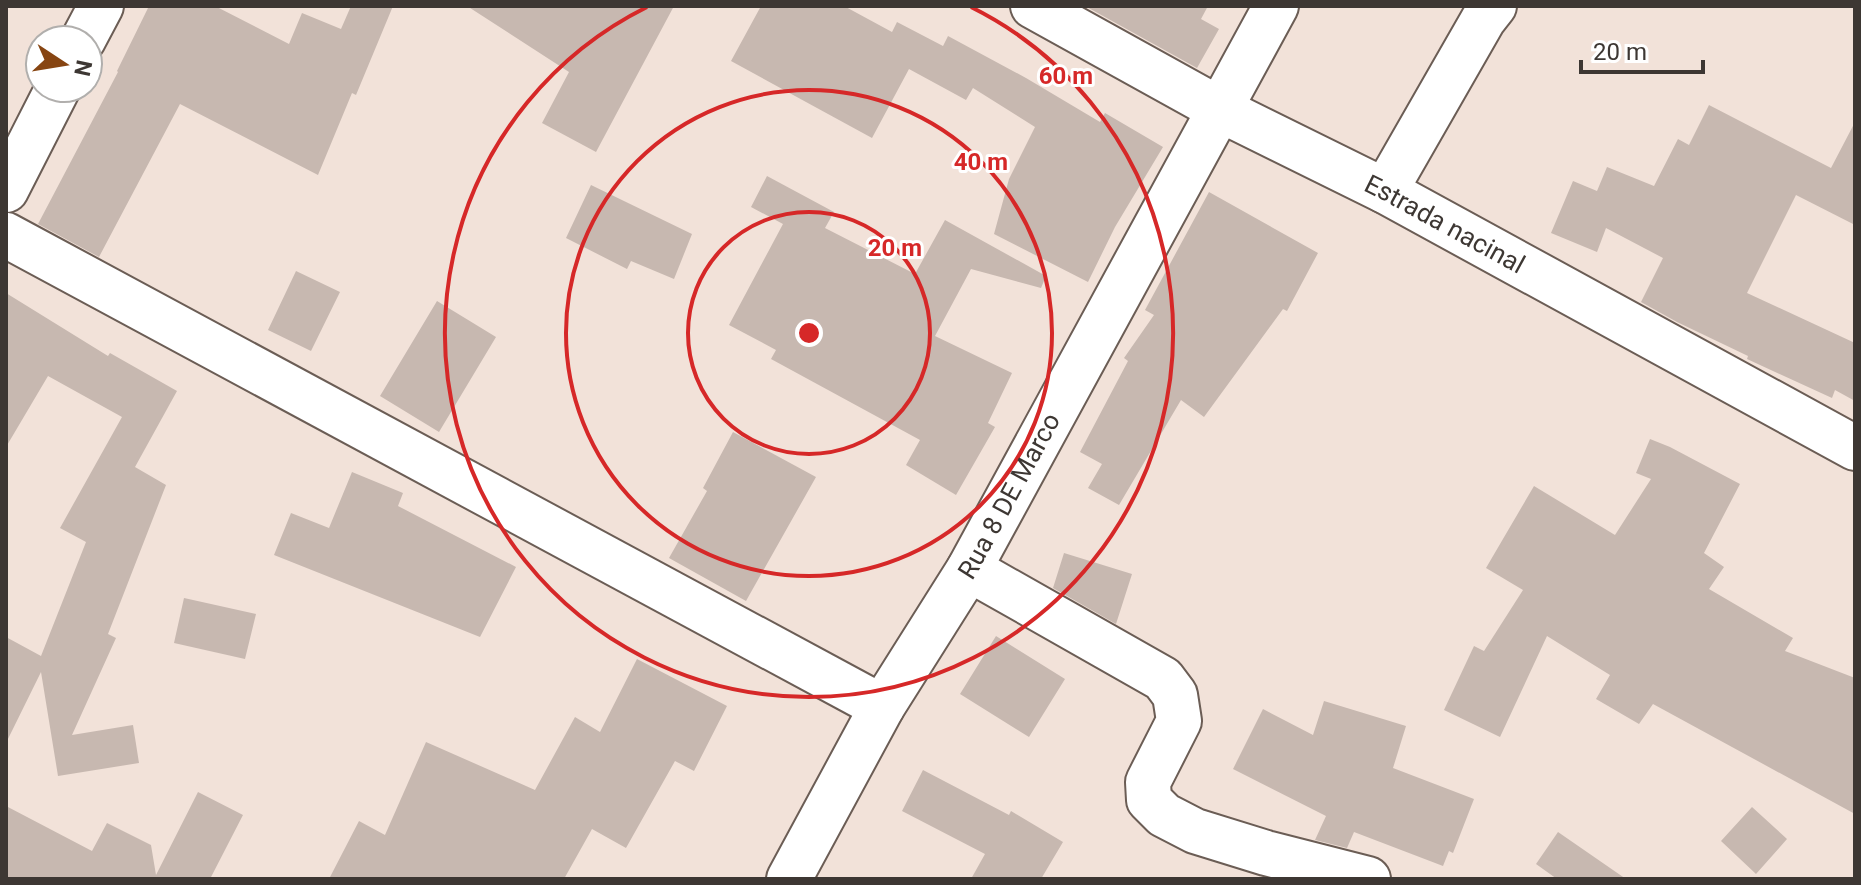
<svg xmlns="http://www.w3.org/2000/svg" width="1861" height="885" font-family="Roboto,sans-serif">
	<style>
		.building { fill: #c7b8b0 }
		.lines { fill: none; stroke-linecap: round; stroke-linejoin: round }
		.street-casing { stroke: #6b5d55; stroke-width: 48 }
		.secondary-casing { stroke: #6b5d55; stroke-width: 48 }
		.highway-casing { stroke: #6b5d55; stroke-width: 48 }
		.street { stroke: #fff; stroke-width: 44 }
		.secondary { stroke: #fff; stroke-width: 44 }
		.highway { stroke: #fff; stroke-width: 44 }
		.ring { fill: none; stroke: #d62828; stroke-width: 4 }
		.labels { text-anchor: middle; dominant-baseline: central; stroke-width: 6; stroke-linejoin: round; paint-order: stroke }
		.street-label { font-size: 26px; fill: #3d3733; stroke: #fff }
		.centre { fill: #d62828; stroke: #fff; stroke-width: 4 }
		.ring-label { font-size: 24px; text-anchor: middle; font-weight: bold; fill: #d62828; stroke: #fff; stroke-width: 6; stroke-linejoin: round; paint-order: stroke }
	</style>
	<rect width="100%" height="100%" fill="#f2e2d9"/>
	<path class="building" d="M149,6h66l74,38 13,-31 39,16 10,-23h42l-37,89 -4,-2 -34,82 -138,-71 -81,153 -61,-33 80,-152 -1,-1z
		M467,6h207l-78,146 -54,-29 27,-51z
		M761,6h83l48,26 5,-10 46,24 5,-10 78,42 74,44 5,-9 58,34 -48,80 -27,55 -94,-48 15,-55 26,-52 -62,-39 -7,12 -57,-31 -37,69 -141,-77z
		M1085,6h123l-7,13 18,10 -22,39z
		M1709,105l122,63 24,-46v103l-59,-30 -49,98 108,50v58l-20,-11 -3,8 -85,-39 1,-3 -71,-34 -36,-20 22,-44 -57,-30 -9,24 -46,-19 22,-52 24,10 10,-24 47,19 24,-47 11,6z
		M767,176l67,36 -9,16 90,46 30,-54 101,56 -5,12 -70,-19 -36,67 77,37 -24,50 7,4 -39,68 -50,-30 14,-25 -149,-81 5,-9 -47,-25 54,-101 -32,-17z
		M591,185l101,49 -18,45 -43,-18 -4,8 -61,-31z
		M1209,192l109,61 -31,58 -4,-2 -79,108 -23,-17 -62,105 -31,-17 14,-24 -22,-12 48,-91 -4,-3 30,-43 -9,-5z
		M296,271l44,21 -29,59 -43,-21z
		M6,293l102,63 2,-3 67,38 -42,76 31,18 -58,149 8,4 -44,97 61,-10 6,38 -81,13 -17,-104 -35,71v-106l35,19 45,-114 -26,-14 62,-111 -74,-41 -42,71z
		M437,301l59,36 -57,95 -59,-36z
		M733,432l83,45 -70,124 -77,-43 38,-67 -4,-3z
		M1650,439l20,8 70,37 -36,69 20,14 -15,22 84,49 -8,13 70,27v136l-202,-110 -14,20 -43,-25 14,-24 -63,-39 -47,101 -56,-27 30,-64 10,5 39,-61 -37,-22 48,-82 81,49 36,-56 -15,-6z
		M352,472l51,21 -5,13 118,61 -36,70 -206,-82 17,-42 38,15z
		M1064,553l68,21 -16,50 -63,-36z
		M184,598l72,16 -11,45 -71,-16z
		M996,636l69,43 -36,58 -69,-43z
		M637,659l90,47 -33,65 -19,-10 -49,87 -34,-19 -28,50h-235l30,-58 26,14 41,-93 109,48 40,-73 25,15z
		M1324,701l82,25 -13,42 81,31 -21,54 -4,-2 -6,15 -89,-34 -7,16 -32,-8 11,-24 -93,-47 30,-60 50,26z
		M923,770l86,45 2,-4 52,31 -22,37h-70l14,-25 -83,-43z
		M198,792l45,23 -33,64h-204v-73l86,45 15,-28 44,22 5,30z
		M1752,807l35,32 -31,35 -35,-33z
		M1558,832l68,47h-69l-21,-15z"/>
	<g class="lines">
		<defs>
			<g id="street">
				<path d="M1385,191l98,-171 11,-14"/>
				<path d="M6,235l876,472"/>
				<path d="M969,569l194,110 12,16 4,26 -31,61 1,18 15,15 31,16 71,22 102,26"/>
				<path id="s1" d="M789,879l93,-172 87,-138 307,-563"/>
			</g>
			<path id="secondary" d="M83,40l18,-34
				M6,190l52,-102"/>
			<g id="highway">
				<path id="s2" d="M1033,6l186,103 166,82 470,257"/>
			</g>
		</defs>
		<use href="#street" class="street-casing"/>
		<use href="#secondary" class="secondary-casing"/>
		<use href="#highway" class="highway-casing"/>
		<use href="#street" class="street"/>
		<use href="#secondary" class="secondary"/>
		<use href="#highway" class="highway"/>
	</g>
	<g class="ring">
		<circle cx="809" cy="333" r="121"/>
		<circle cx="809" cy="333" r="243"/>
		<path d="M971 7A364 364 0 1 1 647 7"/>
	</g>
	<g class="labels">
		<g class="street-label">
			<text stroke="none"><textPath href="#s2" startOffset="466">Estrada nacinal</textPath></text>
			<text stroke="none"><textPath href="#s1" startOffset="442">Rua 8 DE Marco</textPath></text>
		</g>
	</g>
	<circle cx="809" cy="333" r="12" class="centre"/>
	<g class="ring-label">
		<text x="1066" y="84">60 m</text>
		<text x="981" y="170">40 m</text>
		<text x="895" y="256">20 m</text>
	</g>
	<rect width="1861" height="885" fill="none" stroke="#3d3733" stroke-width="16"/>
	<g transform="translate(64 64) rotate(102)"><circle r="38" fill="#ffffff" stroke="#b1afad" stroke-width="2"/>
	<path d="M0-6L14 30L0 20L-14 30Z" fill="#874512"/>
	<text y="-12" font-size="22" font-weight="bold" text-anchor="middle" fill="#3d3733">N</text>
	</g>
	<path d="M1581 60v12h122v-12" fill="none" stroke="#3d3733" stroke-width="4"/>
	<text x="1593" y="60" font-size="24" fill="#3d3733" stroke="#ffffff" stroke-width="6" paint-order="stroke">20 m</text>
</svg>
